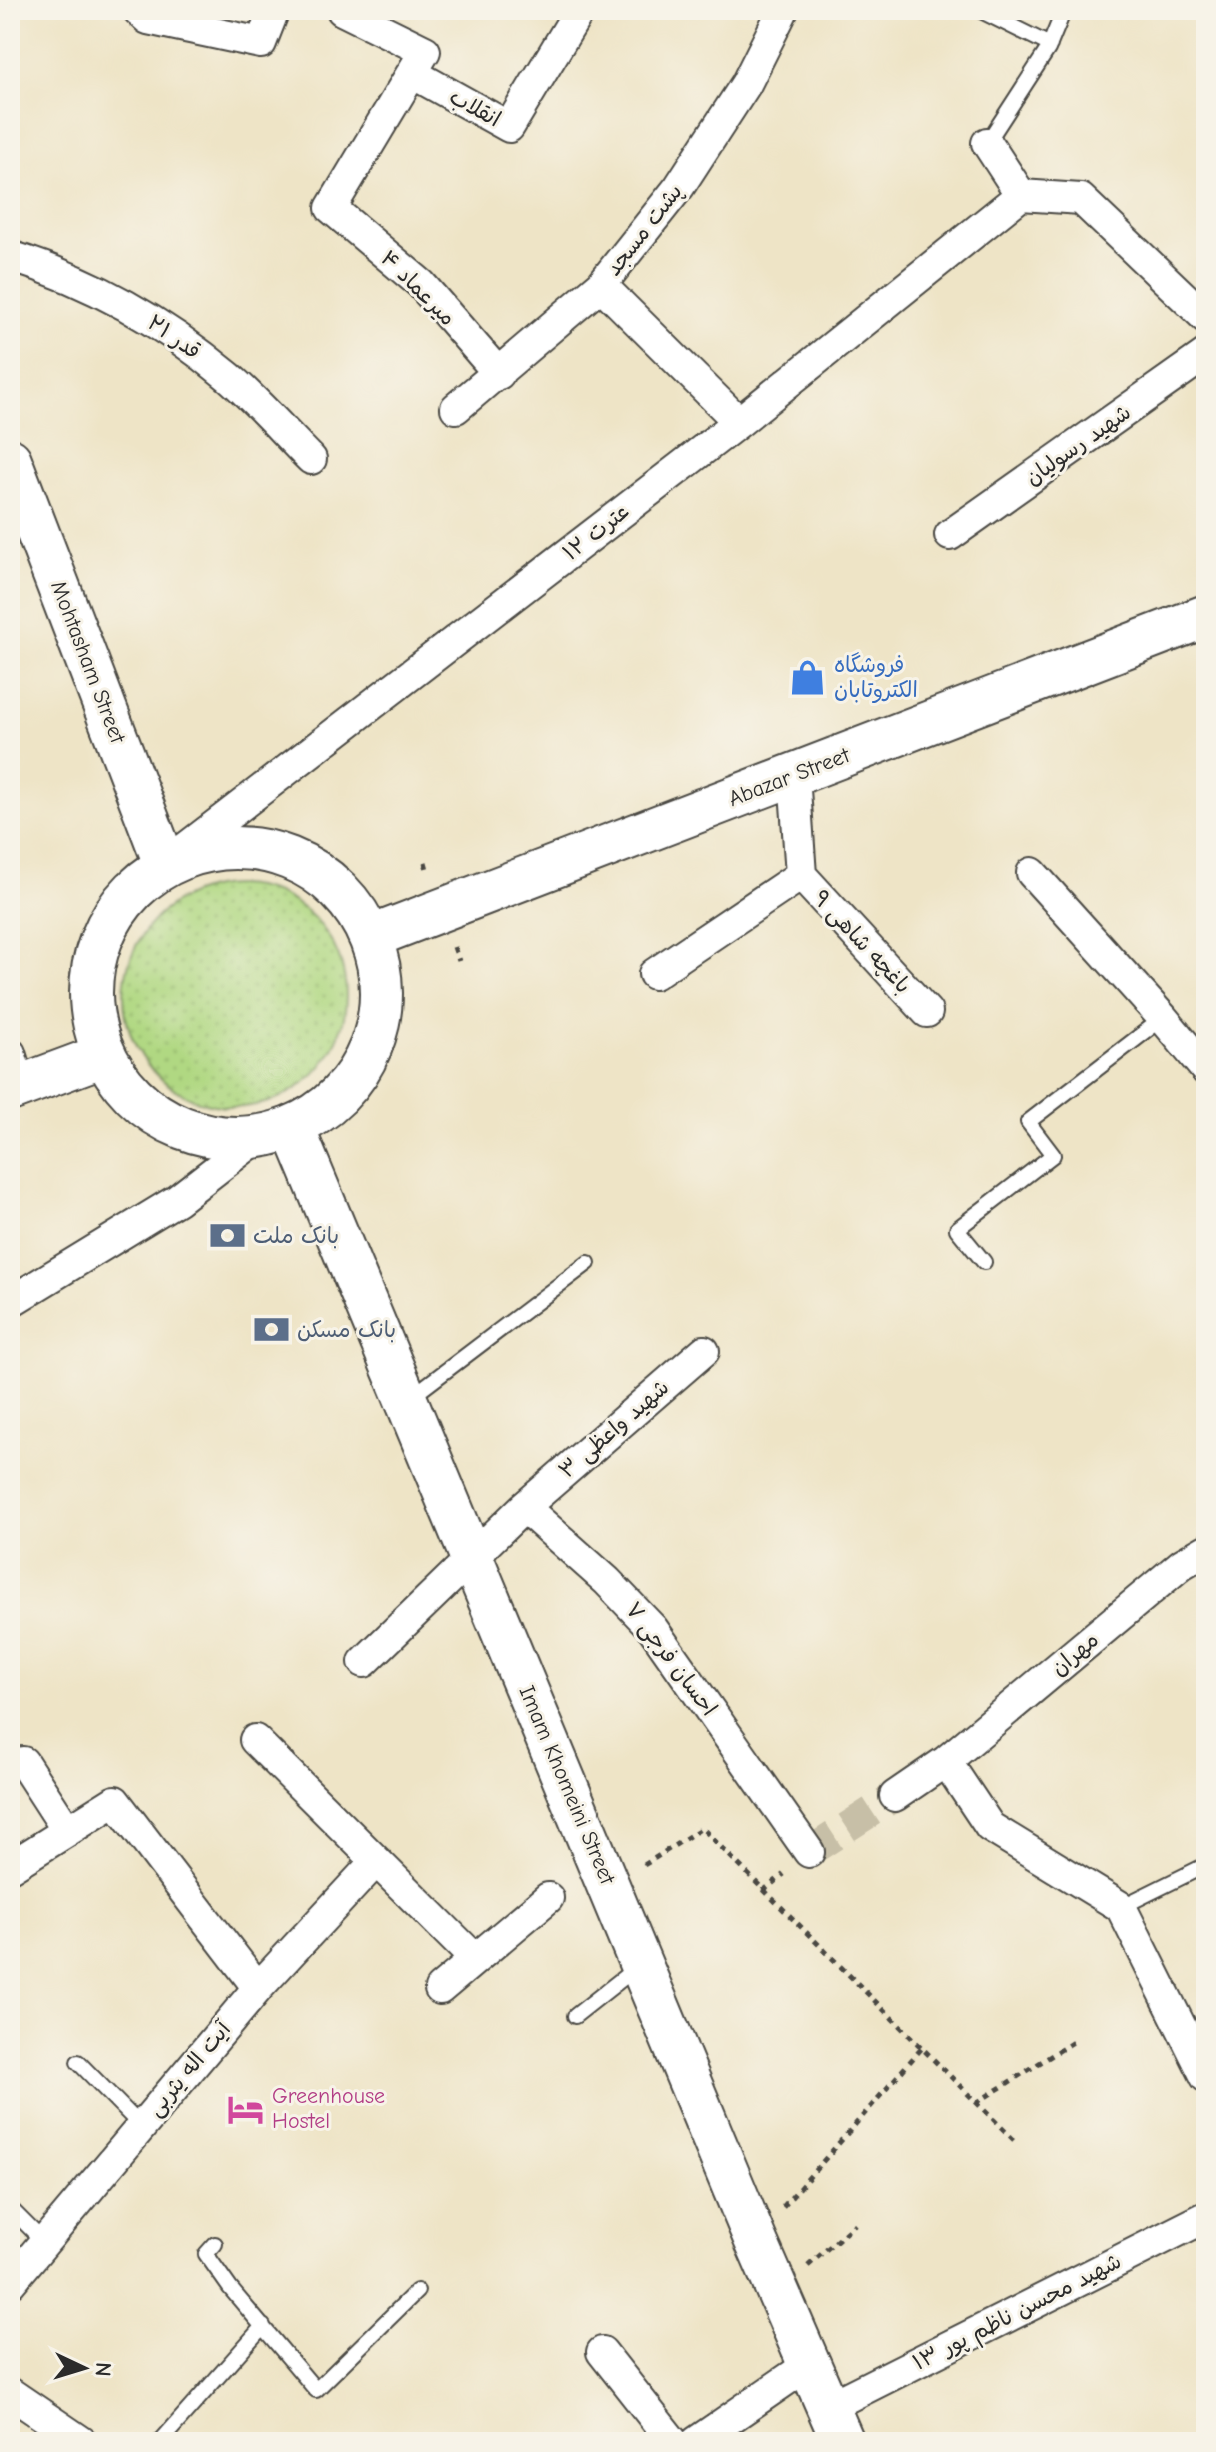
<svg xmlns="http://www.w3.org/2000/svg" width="1216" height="2452" font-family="'Comic Neue','Playpen Sans Arabic',sans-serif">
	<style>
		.grass { fill: url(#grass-dots); stroke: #6e8256; stroke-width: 2 }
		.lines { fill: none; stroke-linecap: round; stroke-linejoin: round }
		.street-tunnel { stroke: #c7bfa7; stroke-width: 30; stroke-dasharray: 30 15; stroke-linecap: butt }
		.lane-casing { stroke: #484742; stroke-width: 18 }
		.street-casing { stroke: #484742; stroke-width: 34 }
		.secondary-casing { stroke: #484742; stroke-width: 46 }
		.path { stroke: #484742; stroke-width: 5; stroke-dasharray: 6 6; stroke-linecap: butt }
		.lane { stroke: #fff; stroke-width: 14 }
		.street { stroke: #fff; stroke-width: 30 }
		.secondary { stroke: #fff; stroke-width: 42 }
		.labels { text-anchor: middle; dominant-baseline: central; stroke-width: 6; stroke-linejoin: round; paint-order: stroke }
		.street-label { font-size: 22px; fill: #2b2b2b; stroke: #f7f3e8 }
		.shop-label { font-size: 22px; fill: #366cbe; stroke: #f7f3e8; text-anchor: start }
		.service-label { font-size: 22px; fill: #4e5e75; stroke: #f7f3e8; text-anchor: start }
		.hotel-label { font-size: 22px; fill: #b23c85; stroke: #f7f3e8; text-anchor: start }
	</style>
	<defs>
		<pattern id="grass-dots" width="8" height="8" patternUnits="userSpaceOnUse" patternTransform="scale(2)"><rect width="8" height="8" fill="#b0d882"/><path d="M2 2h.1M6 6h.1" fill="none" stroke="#98ba70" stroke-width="1.8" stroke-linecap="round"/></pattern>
	</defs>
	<rect width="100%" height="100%" fill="#f7f3e8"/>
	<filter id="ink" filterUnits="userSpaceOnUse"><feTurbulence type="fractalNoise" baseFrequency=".0125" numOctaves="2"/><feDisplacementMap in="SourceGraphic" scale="16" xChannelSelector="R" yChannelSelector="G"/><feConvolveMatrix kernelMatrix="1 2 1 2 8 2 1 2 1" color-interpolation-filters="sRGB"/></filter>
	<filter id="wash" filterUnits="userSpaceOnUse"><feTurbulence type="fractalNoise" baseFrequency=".006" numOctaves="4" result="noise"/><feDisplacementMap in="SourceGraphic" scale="32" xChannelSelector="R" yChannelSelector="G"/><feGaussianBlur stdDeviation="1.8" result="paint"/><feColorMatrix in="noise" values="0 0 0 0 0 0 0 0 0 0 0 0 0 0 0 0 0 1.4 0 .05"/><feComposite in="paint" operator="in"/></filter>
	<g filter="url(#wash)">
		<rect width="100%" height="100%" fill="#eee4c6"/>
		<path class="grass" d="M124 996a111 111 0 1 1 222 0a111 111 0 1 1-222 0Z"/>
	</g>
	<g filter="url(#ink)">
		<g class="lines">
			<path class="street-tunnel" d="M809,1852l86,-56"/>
			<defs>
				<path id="lane" d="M979,10l71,35
					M987,143l61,-94 16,-39
					M984,1262l-27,-33 96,-74 -25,-33 135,-104
					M410,1398l178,-135
					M1121,1907l85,-42
					M575,2016l62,-49
					M78,2062l63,64
					M10,2208l34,34
					M215,2244l-9,10 24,34 86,102 101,-99
					M160,2442l103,-116"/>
				<path id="street" d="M138,10l10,9 113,24 13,-33
					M342,10l83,41 -94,157 90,76 78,90
					M412,73l97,54 67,-111
					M987,143l34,52
					M1021,195l60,4 125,119
					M10,256c83,26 152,65 219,121 29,25 55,55 82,82
					M601,285l138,137
					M456,408l145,-123 78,-98 67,-103 37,-74
					M950,535l256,-181
					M794,775l7,100 126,137
					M165,864l574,-442 282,-227
					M1032,873l131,145 43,52
					M654,974l147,-99
					M10,1053l10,33
					M10,1302l167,-102 80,-62
					M524,1507l83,74 46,48 156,223
					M364,1662l160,-155 180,-156
					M255,1740l220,219
					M946,1761l44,66 131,80 85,170
					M23,1762l44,68
					M895,1796l51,-35 236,-197 24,-14
					M10,1867l105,-66 143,187
					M440,1989l108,-91
					M10,2283l248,-295 118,-127
					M602,2352l71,90
					M10,2393l72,49
					M828,2407l378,-190
					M696,2442l112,-77"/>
				<path id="secondary" d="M10,460l155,404
					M91 993a145 145 0 1 1 290 0a145 145 0 1 1-290 0Z
					M371,937l835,-321
					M10,1090l94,-35
					M293,1128l462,1111 88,203"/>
			</defs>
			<use href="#lane" class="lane-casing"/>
			<use href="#street" class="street-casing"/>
			<use href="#secondary" class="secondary-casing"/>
			<path class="path" d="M425,862l3,11
				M454,947l5,14
				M644,1865l58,-37 315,315
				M763,1891l21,-17
				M976,2103l97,-61
				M783,2207l139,-159
				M808,2266l47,-42"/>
			<use href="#lane" class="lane"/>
			<use href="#street" class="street"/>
			<use href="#secondary" class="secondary"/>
		</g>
	</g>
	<defs>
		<symbol id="shop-bare" viewBox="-9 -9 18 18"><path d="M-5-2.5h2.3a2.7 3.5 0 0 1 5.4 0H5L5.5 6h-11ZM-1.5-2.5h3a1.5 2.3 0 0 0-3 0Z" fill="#3f7fe0" stroke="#f7f3e8" stroke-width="2.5" paint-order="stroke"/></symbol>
		<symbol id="bank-bare" viewBox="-9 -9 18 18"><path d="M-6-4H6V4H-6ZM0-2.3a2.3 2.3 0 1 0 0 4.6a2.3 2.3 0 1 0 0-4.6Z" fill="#5c6f8a" stroke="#f7f3e8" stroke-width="2.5" paint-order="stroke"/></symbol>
		<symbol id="hotel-bare" viewBox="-9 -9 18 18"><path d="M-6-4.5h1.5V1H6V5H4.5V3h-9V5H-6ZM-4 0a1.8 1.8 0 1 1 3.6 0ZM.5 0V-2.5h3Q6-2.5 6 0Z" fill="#d1479c" stroke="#f7f3e8" stroke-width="2.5" paint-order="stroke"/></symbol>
	</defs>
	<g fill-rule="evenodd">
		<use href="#shop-bare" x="782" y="652" width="51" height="51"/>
		<use href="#bank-bare" x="202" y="1210" width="51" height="51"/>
		<use href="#bank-bare" x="246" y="1304" width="51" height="51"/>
		<use href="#hotel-bare" x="220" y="2084" width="51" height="51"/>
	</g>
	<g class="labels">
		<g class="street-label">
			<text transform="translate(475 108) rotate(29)">انقلاب</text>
			<text transform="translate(644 230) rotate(-52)">پشت مسجد</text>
			<text transform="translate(418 288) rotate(45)">میرعماد ۴</text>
			<text transform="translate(174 337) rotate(35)">قدر ۲۱</text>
			<text transform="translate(1078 445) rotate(-35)">شهید رسولیان</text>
			<text transform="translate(596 532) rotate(-38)">عترت ۱۲</text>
			<text transform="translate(88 662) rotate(69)">Mohtasham Street</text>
			<text transform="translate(789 777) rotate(-21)">Abazar Street</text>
			<text transform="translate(862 942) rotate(47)">باغچه شاهی ۹</text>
			<text transform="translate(614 1429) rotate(-41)">شهید واعظی ۳</text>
			<text transform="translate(1075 1654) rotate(-40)">مهران</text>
			<text transform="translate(671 1659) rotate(53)">احسان فرجی ۷</text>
			<text transform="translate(567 1785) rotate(67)">Imam Khomeini Street</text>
			<text transform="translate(189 2069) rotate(-50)">آیت اله یثربی</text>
			<text transform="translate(1017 2312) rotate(-27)">شهید محسن ناظم پور ۱۳</text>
		</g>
		<g class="shop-label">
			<text x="834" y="665">فروشگاه<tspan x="834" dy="25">الکتروتابان</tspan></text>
		</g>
		<g class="service-label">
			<text x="253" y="1236">بانک ملت</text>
			<text x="297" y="1330">بانک مسکن</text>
		</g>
		<g class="hotel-label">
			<text x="272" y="2096">Greenhouse<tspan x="272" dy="25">Hostel</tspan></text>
		</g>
	</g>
	<rect width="1216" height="2452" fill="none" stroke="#f7f3e8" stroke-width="40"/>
	<g transform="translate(84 2368) rotate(94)" stroke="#f7f3e8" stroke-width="6" paint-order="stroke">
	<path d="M0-6L14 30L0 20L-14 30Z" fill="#2b2b2b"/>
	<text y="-12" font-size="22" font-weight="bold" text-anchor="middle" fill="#2b2b2b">N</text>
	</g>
</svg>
